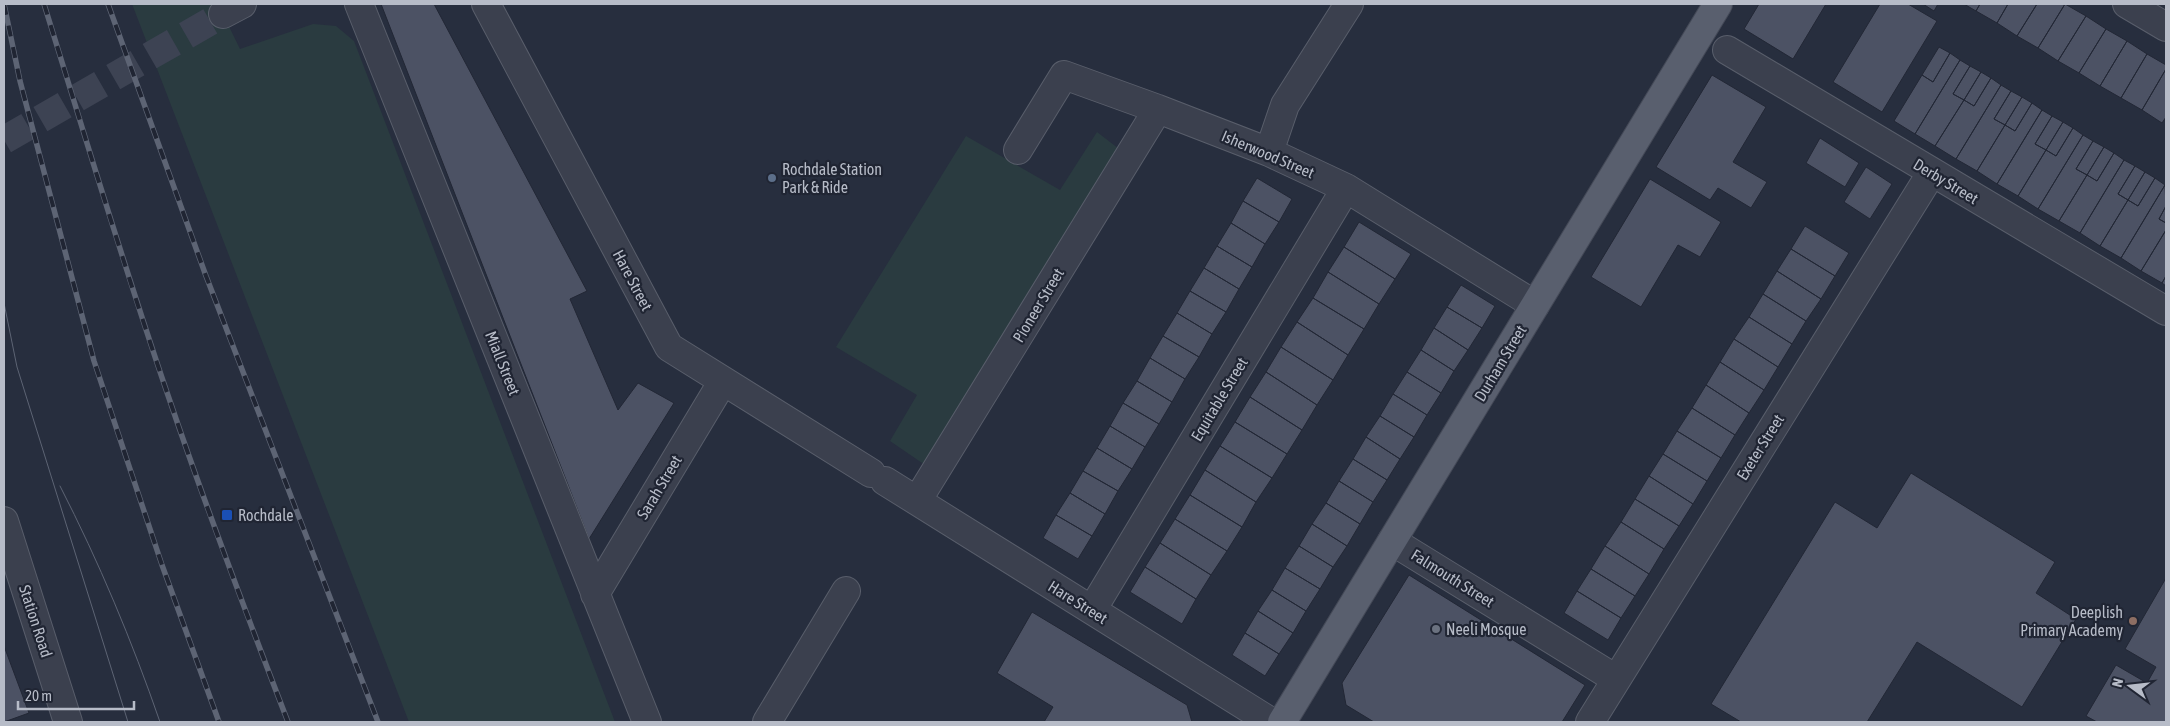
<svg xmlns="http://www.w3.org/2000/svg" width="2170" height="726" font-family="'Asap Condensed',sans-serif">
	<style>
		.green { fill: #2a3b40 }
		.building { fill: #4c5264; stroke: #222735 }
		.lines { fill: none; stroke-linecap: round; stroke-linejoin: round }
		.minor-tunnel { stroke: #3d4353; stroke-width: 28; stroke-dasharray: 28 14; stroke-linecap: butt }
		.minor-casing { stroke: #595e6b; stroke-width: 30 }
		.major-casing { stroke: #444957; stroke-width: 30 }
		.minor { stroke: #3b404e; stroke-width: 28 }
		.major { stroke: #595f6e; stroke-width: 28 }
		.tram { stroke: #5d6474; stroke-width: 1 }
		.rail-casing { stroke: #5d6474; stroke-width: 5.5 }
		.rail { stroke: #202533; stroke-width: 4; stroke-dasharray: 11; stroke-linecap: butt }
		.service-dot { fill: #5c6f8a; stroke: #202533; stroke-width: 2 }
		.transit-dot { fill: #1a4fb4; stroke: #202533; stroke-width: 2 }
		.education-dot { fill: #8d6e63; stroke: #202533; stroke-width: 2 }
		.worship-dot { fill: #6b7280; stroke: #202533; stroke-width: 2 }
		.labels { text-anchor: middle; dominant-baseline: central; stroke-width: 4.5; stroke-linejoin: round; paint-order: stroke }
		.street-label { font-size: 16px; fill: #b7bcc8; stroke: #202533 }
		.poi-label { font-size: 16px; fill: #b7bcc8; stroke: #202533; text-anchor: start }
	</style>
	<rect width="100%" height="100%" fill="#272e3e"/>
	<path class="green" d="M132,4h86l22,45 73,-25 23,2 18,15 261,681h-206z
		M1097,132l26,20 -195,315 -38,-26 27,-46 -81,-48 130,-211 94,54z"/>
	<path class="building" d="M381,4h53l153,287 -17,8 48,111 20,-27 36,20 -85,136z
		M1759,4h67l-33,55 -49,-30z
		M1880,4h28l29,17 -55,91 -49,-30z
		M1923,4h15l-4,7z
		M1964,4h16l-4,7z
		M1980,4h28l-11,19 -21,-12z
		M2008,4h29l-20,32 -20,-13z
		M2037,4h28l-27,44 -21,-12z
		M2065,4l21,12 -28,45 -20,-13z
		M2086,16l20,13 -27,44 -21,-12z
		M2106,29l21,12 -27,45 -21,-13z
		M2127,41l20,13 -26,44 -21,-12z
		M1939,47l11,6 -17,29 -11,-7z
		M1950,53l10,7 -45,74 -21,-13 28,-46 11,7z
		M2147,54l19,11v4l-24,41 -21,-12z
		M1960,60l10,6 -17,28 11,6 -29,46 -20,-12z
		M1970,66l11,6 -17,28 -11,-6z
		M2166,69v48l-4,6 -20,-13z
		M1981,72l10,6 -17,28 -10,-6z
		M1712,75l54,32 -33,55 34,20 -16,26 -33,-20 -8,12 -54,-33z
		M1991,78l10,7 -45,74 -21,-13 29,-46 10,6z
		M2001,85l10,6 -17,28 11,6 -28,46 -21,-12z
		M2011,91l11,6 -17,28 -11,-6z
		M2022,97l10,6 -17,28 -10,-6z
		M2032,103l10,7 -45,74 -20,-13 28,-46 10,6z
		M2042,110l10,6 -17,28 11,6 -28,46 -21,-12z
		M2052,116l11,6 -17,28 -11,-6z
		M2063,122l10,6 -17,28 -10,-6z
		M2073,128l10,7 -45,74 -20,-13 28,-46 10,6z
		M2083,135l10,6 -17,28 11,6 -28,46 -21,-12z
		M1820,138l39,25 -14,24 -39,-24z
		M2093,141l11,6 -17,28 -11,-6z
		M2104,147l10,6 -17,28 -10,-6z
		M2114,153l10,7 -44,73 -21,-12 28,-46 10,6z
		M2124,160l11,6 -17,28 10,6 -28,46 -20,-13z
		M2135,166l10,6 -17,28 -10,-6z
		M1866,167l26,17 -22,35 -26,-17z
		M2145,172l10,6 -17,28 -10,-6z
		M1257,178l35,21 -13,23 -36,-21z
		M2155,178l10,7 -44,73 -21,-12 28,-46 10,6z
		M1650,179l71,43 -21,35 -22,-12 -37,62 -50,-30z
		M2165,185l1,21 -7,13 7,4v7l-25,41 -20,-13z
		M1243,201l36,21 -14,22 -34,-21z
		M2166,206v17l-7,-4z
		M1359,222l52,32 -16,25 -51,-32z
		M1231,223l34,21 -13,23 -35,-21z
		M1805,226l44,27 -14,23 -44,-27z
		M2166,230v46l-4,7 -21,-12z
		M1217,246l35,21 -13,22 -35,-21z
		M1344,247l51,32 -16,25 -51,-32z
		M1791,249l44,27 -14,23 -44,-28z
		M1204,268l35,21 -13,23 -36,-21z
		M1777,271l44,28 -15,22 -43,-27z
		M1328,272l51,32 -15,25 -51,-31z
		M2166,276v10l-4,-3z
		M1461,285l34,21 -13,22 -35,-21z
		M1190,291l36,21 -14,22 -35,-21z
		M1763,294l43,27 -14,23 -43,-27z
		M1313,298l51,31 -16,26 -51,-33z
		M1447,307l35,21 -14,22 -34,-22z
		M1177,313l35,21 -13,23 -36,-21z
		M1749,317l43,27 -14,23 -44,-28z
		M1297,322l51,33 -15,25 -52,-33z
		M1434,328l34,22 -14,21 -33,-21z
		M1163,336l36,21 -14,22 -35,-21z
		M1734,339l44,28 -14,23 -44,-28z
		M1281,347l52,33 -16,25 -51,-33z
		M1421,350l33,21 -13,22 -34,-21z
		M1150,358l35,21 -13,23 -35,-21z
		M1720,362l44,28 -15,23 -43,-28z
		M1266,372l51,33 -15,25 -52,-33z
		M1407,372l34,21 -14,22 -34,-21z
		M1137,381l35,21 -13,22 -36,-21z
		M1706,385l43,28 -14,22 -43,-27z
		M1393,394l34,21 -13,22 -34,-21z
		M1250,397l52,33 -15,24 -52,-32z
		M1123,403l36,21 -14,23 -35,-21z
		M1692,408l43,27 -14,23 -44,-27z
		M1380,416l34,21 -14,22 -34,-22z
		M1235,422l52,32 -15,24 -52,-32z
		M1110,426l35,21 -13,22 -35,-21z
		M1677,431l44,27 -14,23 -44,-27z
		M1366,437l34,22 -13,21 -34,-21z
		M1220,446l52,32 -16,24 -51,-32z
		M1097,448l35,21 -14,22 -35,-20z
		M1663,454l44,27 -14,23 -44,-28z
		M1353,459l34,21 -14,22 -34,-21z
		M1205,470l51,32 -14,25 -52,-32z
		M1083,471l35,20 -13,23 -35,-21z
		M1911,473l144,89 -19,31 40,26 -54,88 -105,-65 -50,80h-126l-30,-18 124,-202 42,26z
		M1649,476l44,28 -14,22 -44,-27z
		M1339,481l34,21 -13,22 -34,-21z
		M1070,493l35,21 -13,22 -36,-21z
		M1190,495l52,32 -15,24 -52,-32z
		M1635,499l44,27 -15,23 -43,-27z
		M1326,503l34,21 -13,22 -35,-22z
		M1056,515l36,21 -14,23 -35,-21z
		M1175,519l52,32 -16,24 -51,-32z
		M1621,522l43,27 -15,25 -44,-28z
		M1312,524l35,22 -14,21 -34,-21z
		M1160,543l51,32 -15,24 -51,-32z
		M1299,546l34,21 -13,22 -35,-21z
		M1605,546l44,28 -14,22 -44,-27z
		M1145,567l51,32 -14,25 -52,-32z
		M1285,568l35,21 -14,22 -34,-21z
		M1591,569l44,27 -14,22 -44,-27z
		M1409,575l176,110 -23,37h-188l-28,-17 -4,-22z
		M2166,578v144h-69l-11,-6 30,-51 31,18 9,-16 -31,-18z
		M1272,590l34,21 -13,22 -35,-22z
		M1577,591l44,27 -13,22 -44,-27z
		M1258,611l35,22 -14,21 -34,-21z
		M1032,612l155,93 5,17h-148l9,-15 -56,-34z
		M1245,633l34,21 -14,22 -33,-21z
		M4,646l25,67 -25,9z"/>
	<g class="lines">
		<path class="minor-tunnel" d="M4,140l219,-126"/>
		<defs>
			<path id="minor" d="M359,4l288,718
				M486,4l183,343 202,126
				M2127,4l39,23
				M223,14l19,-10
				M1727,50l439,261
				M1018,150l46,-75 94,34 111,43 77,36 189,117
				M1269,152l16,-47 64,-101
				M885,481l386,241
				M917,501l241,-392
				M4,521l64,201
				M1392,541l224,138
				M595,594l128,-213
				M1092,610l254,-422
				M767,722l79,-131
				M1590,722l342,-550"/>
			<path id="major" d="M1282,722l436,-718"/>
		</defs>
		<use href="#minor" class="minor-casing"/>
		<use href="#major" class="major-casing"/>
		<use href="#minor" class="minor"/>
		<use href="#major" class="major"/>
		<path class="tram" d="M4,303l13,64 111,355
			M60,486c39,76 72,155 100,236"/>
		<defs>
			<path id="rail" d="M4,4l16,77 74,280 68,204 57,157
				M44,4c42,135 82,270 128,403 36,106 76,211 116,315
				M108,4l98,272 172,446"/>
		</defs>
		<use href="#rail" class="rail-casing"/>
		<use href="#rail" class="rail"/>
	</g>
	<circle class="service-dot" cx="772" cy="178" r="5"/>
	<rect class="transit-dot" x="221" y="509" width="12" height="12" rx="2.5"/>
	<circle class="education-dot" cx="2133" cy="621" r="5"/>
	<circle class="worship-dot" cx="1436" cy="629" r="5"/>
	<g class="labels">
		<g class="street-label">
			<text transform="translate(1268 154) rotate(23)">Isherwood Street</text>
			<text transform="translate(1946 181) rotate(31)">Derby Street</text>
			<text transform="translate(633 280) rotate(62)">Hare Street</text>
			<text transform="translate(1038 305) rotate(-59)">Pioneer Street</text>
			<text transform="translate(503 363) rotate(68)">Miall Street</text>
			<text transform="translate(1500 363) rotate(-59)">Durham Street</text>
			<text transform="translate(1219 399) rotate(-59)">Equitable Street</text>
			<text transform="translate(1760 447) rotate(-58)">Exeter Street</text>
			<text transform="translate(659 487) rotate(-59)">Sarah Street</text>
			<text transform="translate(1453 578) rotate(32)">Falmouth Street</text>
			<text transform="translate(1078 602) rotate(32)">Hare Street</text>
			<text transform="translate(36 621) rotate(72)">Station Road</text>
		</g>
		<g class="poi-label">
			<text x="782" y="169">Rochdale Station<tspan x="782" dy="18">Park &amp; Ride</tspan></text>
			<text x="238" y="515">Rochdale</text>
			<text x="2123" y="612" text-anchor="end">Deeplish<tspan x="2123" dy="18">Primary Academy</tspan></text>
			<text x="1446" y="629">Neeli Mosque</text>
		</g>
	</g>
	<rect width="2170" height="726" fill="none" stroke="#b7bcc8" stroke-width="10"/>
	<g transform="translate(2130 686) rotate(285)" stroke="#202533" stroke-width="4" paint-order="stroke">
	<path d="M0-4L9 19L0 12L-9 19Z" fill="#b7bcc8"/>
	<text y="-8" font-size="14" font-weight="bold" text-anchor="middle" fill="#b7bcc8">N</text>
	</g>
	<path d="M18 701v8h116v-8" fill="none" stroke="#b7bcc8" stroke-width="2.5"/>
	<text x="25" y="701" font-size="15" fill="#b7bcc8" stroke="#202533" stroke-width="4" paint-order="stroke">20 m</text>
</svg>
